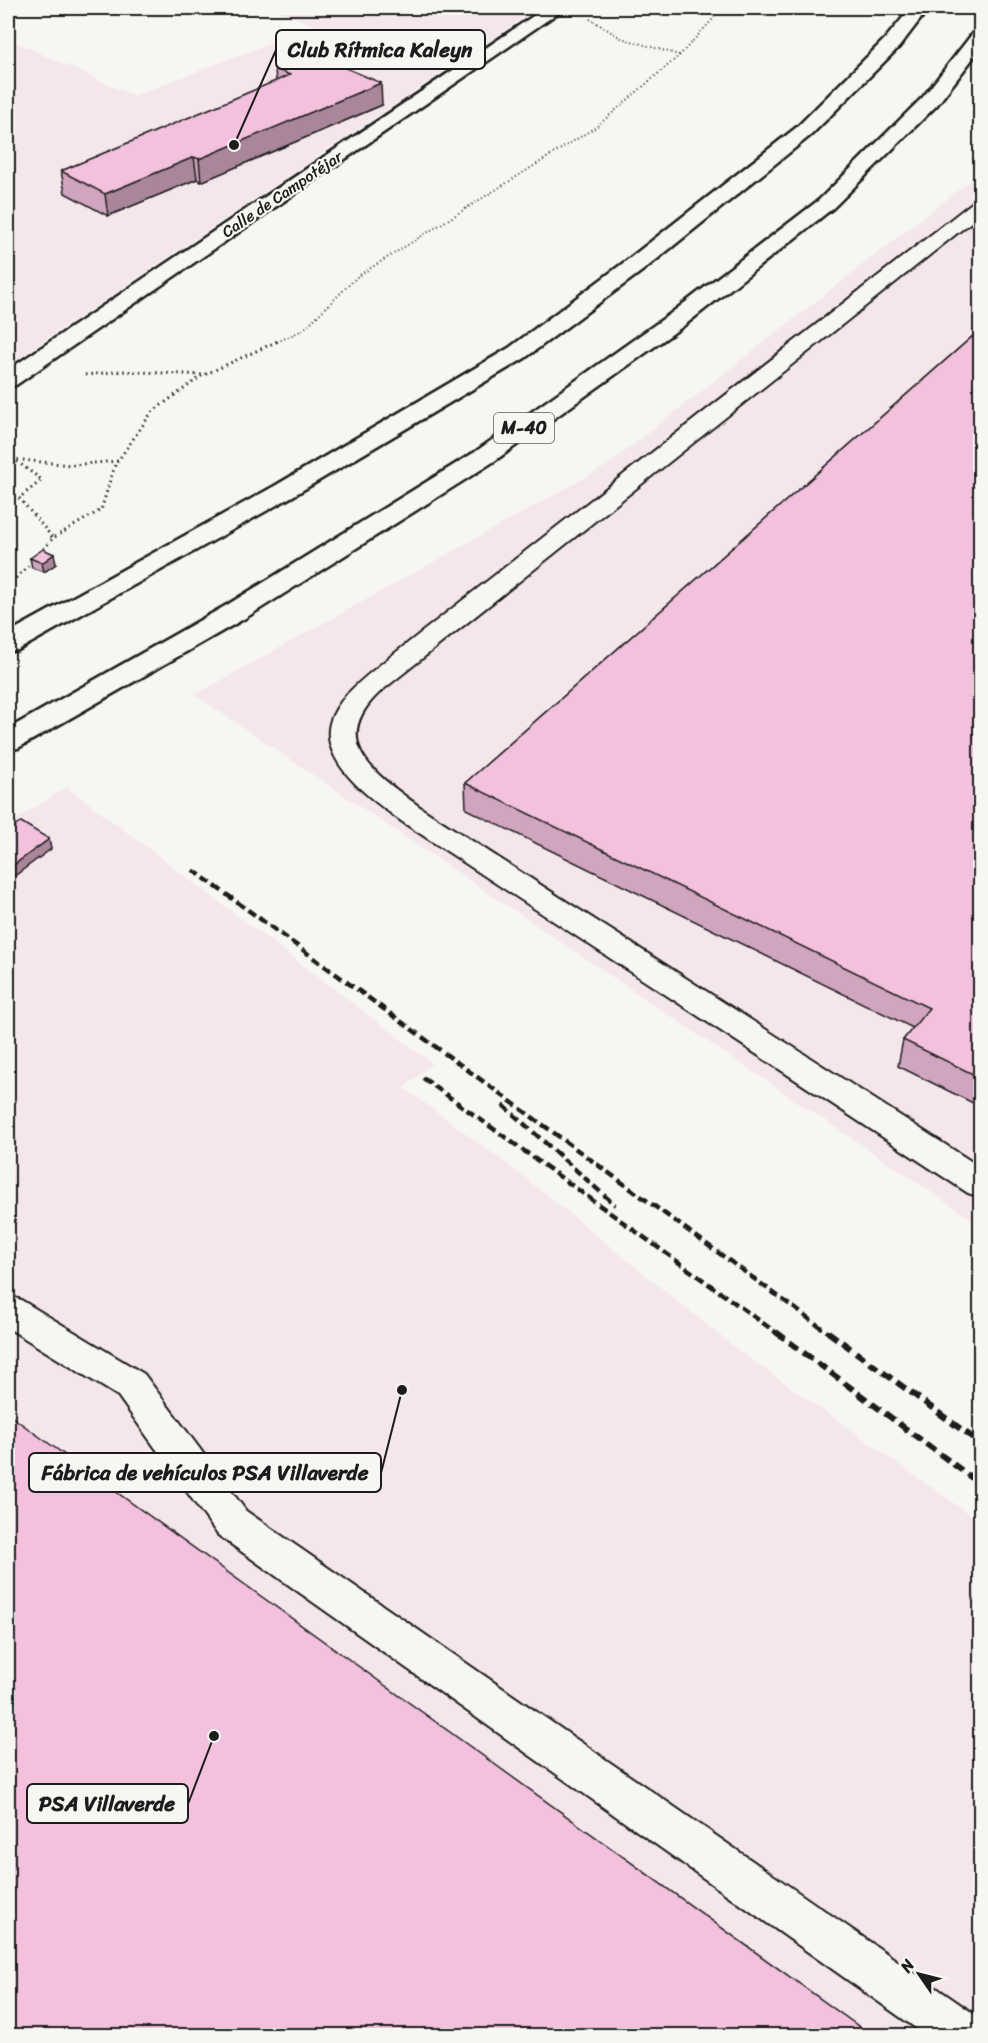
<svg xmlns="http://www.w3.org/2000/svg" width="988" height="2043" font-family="Sriracha,sans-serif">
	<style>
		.built { fill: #f5e6ec }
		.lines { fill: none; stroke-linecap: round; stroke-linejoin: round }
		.lane-casing { stroke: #1c1c1c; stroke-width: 4 }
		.street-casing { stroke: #1c1c1c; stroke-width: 5 }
		.highway-casing { stroke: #1c1c1c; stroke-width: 5 }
		.path-far1 { stroke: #1c1c1c; stroke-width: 2; stroke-dasharray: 1 3; stroke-linecap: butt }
		.path { stroke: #1c1c1c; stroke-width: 3; stroke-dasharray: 1.5 4; stroke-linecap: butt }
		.lane { fill: #f6f6f2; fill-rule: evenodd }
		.street { fill: #f6f6f2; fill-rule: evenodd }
		.highway { fill: #f6f6f2; fill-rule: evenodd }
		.rail-far1 { stroke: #1c1c1c; stroke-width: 4.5; stroke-dasharray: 9 4.5; stroke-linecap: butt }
		.rail { stroke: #1c1c1c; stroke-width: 6; stroke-dasharray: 11 6; stroke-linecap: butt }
		.wall { fill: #d1a5bf; stroke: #1c1c1c; stroke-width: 1.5 }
		.shaded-wall { fill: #aa869b; stroke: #1c1c1c; stroke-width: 1.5 }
		.building { fill: #f3c0de; stroke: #1c1c1c; stroke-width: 1.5 }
		.labels { text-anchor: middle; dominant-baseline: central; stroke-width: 4.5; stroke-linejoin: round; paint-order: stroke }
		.far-street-label { font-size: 16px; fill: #1c1c1c; stroke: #f6f6f2 }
		.shield { fill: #f6f6f2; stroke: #5d5d5c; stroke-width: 1.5 }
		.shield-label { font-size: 18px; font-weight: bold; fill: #1c1c1c }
		.leader { fill: none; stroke: #1c1c1c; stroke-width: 2 }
		.callout-dot { fill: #1c1c1c; stroke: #f6f6f2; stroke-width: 2 }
		.callout { fill: #f6f6f2; stroke: #1c1c1c; stroke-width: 2 }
		.callout-label { font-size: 21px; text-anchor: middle; font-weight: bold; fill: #1c1c1c }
	</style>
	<rect width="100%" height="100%" fill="#f6f6f2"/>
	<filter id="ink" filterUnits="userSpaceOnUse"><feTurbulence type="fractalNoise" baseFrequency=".0167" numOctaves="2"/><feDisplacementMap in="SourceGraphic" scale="12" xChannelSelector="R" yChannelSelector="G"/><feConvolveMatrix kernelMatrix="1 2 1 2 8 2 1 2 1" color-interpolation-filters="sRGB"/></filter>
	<g filter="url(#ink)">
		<path class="built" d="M272,8h266l-530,357v-326l126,57 181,-70z
			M980,173v1052l-785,-530 411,-229z
			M67,787l365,276 -28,25 119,88 216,175 241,171v513l-972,1v-1211z"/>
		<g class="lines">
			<defs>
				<path id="lane" d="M980,200v15l-600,477c-56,52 1,86 44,118l556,357v30l-12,-4 -564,-370c-30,-22 -92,-64 -71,-108 10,-21 30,-36 48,-51l592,-462z
					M8,1295l13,5 123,74 102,137 734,507v18h-53l-709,-501 -100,-139 -110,-68z"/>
				<path id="street" d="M545,8h20l-549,377 -8,2v-17z"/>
				<path id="highway" d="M911,8h18l-30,39 -88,88 -165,133 -121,90 -234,139 -273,153 -10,2v-19l265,-146 236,-139 121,-90 167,-131 88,-88z
					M980,31v18l-43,56 -104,103 -147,116 -193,138 -246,155 -229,131 -10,2v-21l219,-124 248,-153 195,-138 149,-114 104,-103 50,-64z"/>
			</defs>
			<use href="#lane" class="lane-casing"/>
			<use href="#street" class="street-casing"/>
			<use href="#highway" class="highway-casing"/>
			<path class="path-far1" d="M590,19l31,19 58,17
				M277,342l26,-12 55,-54 238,-149 84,-72 43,-47"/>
			<path class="path" d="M85,375l36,-4 83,4 76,-35
				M8,455l34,25 -23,18 34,40
				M12,459l59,6 47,-4
				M40,553l13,-15 48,-28 14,-45 37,-53 51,-37
				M8,586l25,-25"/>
			<use href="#lane" class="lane"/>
			<use href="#street" class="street"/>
			<use href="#highway" class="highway"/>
			<path class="rail-far1" d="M193,870l637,464
				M423,1078l355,256
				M503,1105l112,100"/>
			<path class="rail" d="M776,1332l204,152
				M828,1332l152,111"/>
		</g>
		<path class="wall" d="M275,69l107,36 -181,77 -4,-3 -89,37 -43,-23 -4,-22 215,-90z
			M981,329v778l-83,-41 5,-26 10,-12 -447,-219 -1,-26z
			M30,558l26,6 -12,8 -12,-4z"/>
		<path class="shaded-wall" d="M381,83l1,22 -181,77 -2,-23z
			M194,157l3,22 -89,37 -3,-22z
			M54,554l2,10 -12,8 -2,-9z
			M49,839l2,10 -42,31 -1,-11z"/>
		<path class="building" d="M313,54l68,29 -182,76 -5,-2 -89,37 -44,-23 229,-96 -15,-6z
			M981,329v749l-78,-38 26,-32 -464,-225z
			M43,549l11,5 -12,9 -12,-5z
			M21,822l28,17 -41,30v-37z
			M8,1414l864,622h-864z"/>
	</g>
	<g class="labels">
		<g class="far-street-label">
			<text transform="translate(282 194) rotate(-34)">Calle de Campotéjar</text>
		</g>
		<rect class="shield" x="494" y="413" width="60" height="30" rx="4.5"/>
		<g class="shield-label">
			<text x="524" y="428">M-40</text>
		</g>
	</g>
	<path class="leader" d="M234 145L276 50M402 1390L381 1473M214 1736L188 1804"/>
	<g class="callout-dot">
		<circle cx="234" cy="145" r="6"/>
		<circle cx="402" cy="1390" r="6"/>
		<circle cx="214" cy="1736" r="6"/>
	</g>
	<g class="callout">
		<rect x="276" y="30" width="209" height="39" rx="6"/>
		<rect x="29" y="1453" width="352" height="39" rx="6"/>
		<rect x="27" y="1784" width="161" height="39" rx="6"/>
	</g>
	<g class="callout-label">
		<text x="380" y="57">Club Rítmica Kaleyn</text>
		<text x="205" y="1480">Fábrica de vehículos PSA Villaverde</text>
		<text x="107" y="1811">PSA Villaverde</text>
	</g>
	<rect width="988" height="2043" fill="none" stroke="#f6f6f2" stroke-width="30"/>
	<rect x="15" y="15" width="958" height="2013" fill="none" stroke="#1c1c1c" stroke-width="2" filter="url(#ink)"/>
	<g transform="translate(919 1974) rotate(305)" stroke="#f6f6f2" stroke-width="4.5" paint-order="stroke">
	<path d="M0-4.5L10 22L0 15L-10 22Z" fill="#1c1c1c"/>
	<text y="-9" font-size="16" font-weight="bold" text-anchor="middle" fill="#1c1c1c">N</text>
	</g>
</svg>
